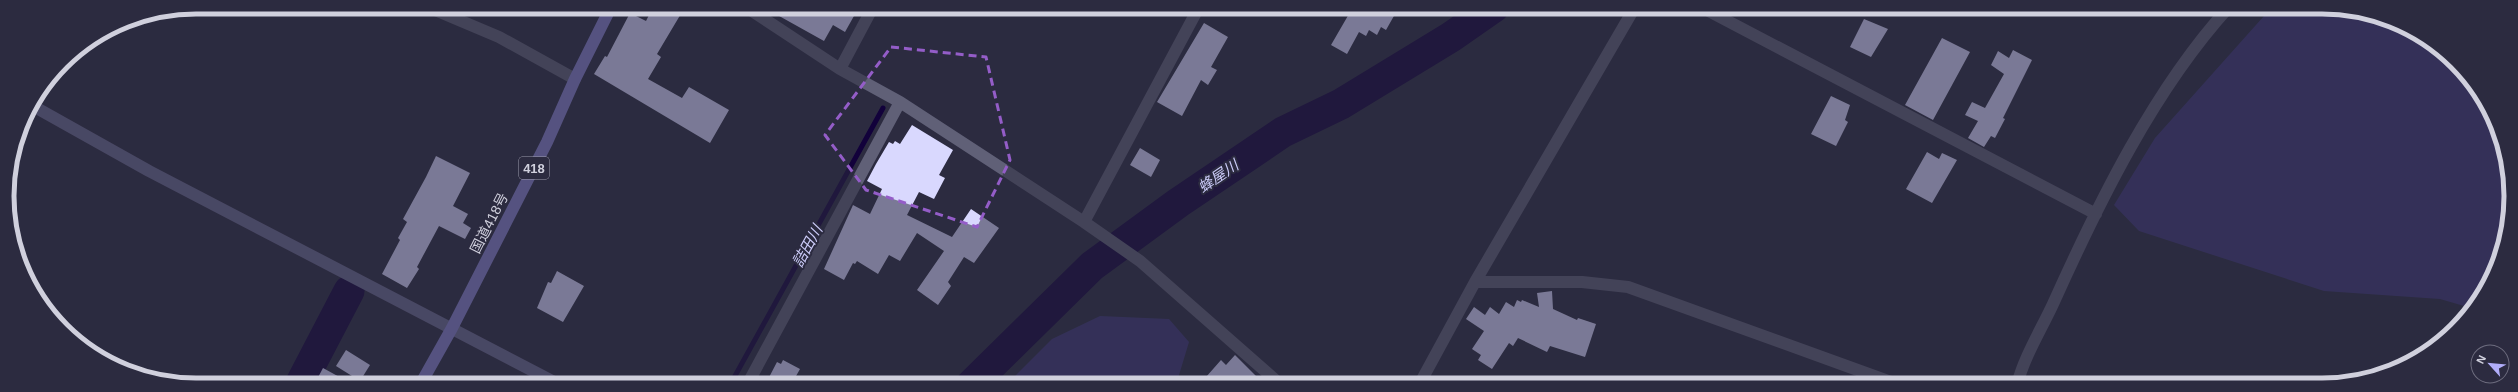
<svg xmlns="http://www.w3.org/2000/svg" width="2518" height="392" font-family="Arial,'Noto Sans JP',sans-serif">
	<style>
		.green { fill: #3e3776 }
		.lines { fill: none; stroke-linecap: round; stroke-linejoin: round }
		.stream { stroke: #12013b; stroke-width: 5 }
		.river { stroke: #12013b; stroke-width: 31 }
		.building { fill: #d9d8fe }
		.street { stroke: #606077; stroke-width: 12 }
		.secondary { stroke: #6c6a91; stroke-width: 12 }
		.highway { stroke: #8782cf; stroke-width: 12 }
		.marked { fill: none; stroke: #945dc8; stroke-width: 3; stroke-dasharray: 8 5; stroke-linejoin: round }
		.labels { text-anchor: middle; dominant-baseline: central; stroke-width: 4; stroke-linejoin: round; paint-order: stroke }
		.shield { fill: #2c2b40; stroke: #9f9eae; stroke-width: 1 }
		.shield-label { font-size: 13px; font-weight: bold; fill: #d0d0dd }
		.street-label { font-size: 14px; fill: #d0d0dd; stroke: #2c2b40 }
		.water-label { font-size: 15px; font-style: italic; fill: #ccccf9; stroke: #2c2b40 }
		.rim { fill: none; stroke: #d0d0dd; stroke-width: 5 }
	</style>
	<rect width="100%" height="100%" fill="#2c2b40"/>
	<path class="green" d="M2272,7h63l71,20 58,45 37,63 10,74 -19,70 -21,29 -31,-9 -116,-8 -185,-60 -25,-26 41,-67z
		M1100,316l69,3 20,23 -13,43h-162l-1,-7 39,-39z
		M2086,376l254,7 -269,2z"/>
	<g class="lines">
		<path class="stream" d="M730,385l153,-277"/>
		<path class="river" d="M300,385l49,-94
			M971,385l121,-119 86,-63 105,-71 58,-28 110,-67 43,-30"/>
	</g>
	<path class="building" d="M653,7h32l-28,47 4,3 -13,22 34,19 7,-11 40,23 -19,33 -116,-69 11,-18 2,1 23,-44 16,8z
		M763,7h96l-14,25 -12,-7 -9,16z
		M1353,7h46l-13,23 -5,-3 -4,8 -8,-5 -3,6 -7,-4 -12,22 -16,-9z
		M1864,19l24,10 -17,28 -21,-10z
		M1204,23l24,14 -17,30 6,3 -9,15 -7,-5 -19,36 -25,-14z
		M1942,38l28,14 -37,68 -28,-15z
		M2013,50l19,10 -29,58 2,1 -10,19 -4,-2 -7,11 -16,-9 10,-17 -13,-6 7,-13 13,6 19,-34 -13,-9 7,-14 11,7z
		M1831,96l19,9 -5,15 3,2 -12,24 -25,-12z
		M912,125l41,25 -14,25 6,3 -11,21 -15,-7 -12,23 45,22 19,-28 28,19 -25,35 -10,-6 -16,25 3,4 -13,19 -21,-15 27,-39 -27,-18 -17,28 -11,-6 -11,19 -21,-13 -2,3 -2,-1 -9,17 -20,-11 29,-64 17,9 12,-25 -15,-8 9,-17 13,-22 4,2 2,-3 5,3z
		M1140,148l20,12 -9,17 -21,-12z
		M1927,152l12,7 3,-6 15,7 -25,43 -26,-14z
		M436,156l34,17 -17,33 15,8 -5,9 8,5 -6,11 -26,-13 -22,41 2,2 -12,19 -25,-14 18,-34 -2,-2 9,-16 -4,-3 23,-42z
		M557,271l27,15 -21,36 -26,-14 11,-26 3,1z
		M1552,291l1,18 24,11 1,-2 18,6 -11,33 -35,-11 -3,6 -29,-14 -5,8 -4,-3 -17,26 -14,-9 3,-5 -9,-6 12,-18 -18,-12 8,-12 11,8 5,-8 9,7 7,-12 8,5 3,-7 4,2 1,-2 17,7 -2,-14z
		M346,350l24,15 -10,16 -24,-15z
		M1235,355l30,30h-66l22,-25 5,5z
		M783,360l17,9 -9,16h-26l12,-23 4,2z
		M323,368l31,17h-40z"/>
	<g class="lines">
		<path class="street" d="M428,7l71,30 76,42
			M746,7l94,62 60,33 184,120 56,39 141,124
			M1701,7l395,207
			M840,69l33,-62
			M1084,222l115,-215
			M1475,282h107l46,5 271,98
			M747,385l153,-283
			M1419,385l56,-103 160,-275
			M2006,385l12,-5
			M2017,385c7,-28 24,-55 36,-81 45,-100 101,-215 176,-297"/>
		<path class="secondary" d="M33,106l116,65 411,214"/>
		<path class="highway" d="M420,385l32,-57 95,-186 28,-63 36,-72"/>
	</g>
	<path d="M0 0H2518V392H0ZM891,47l95,10 24,103 -33,67 -111,-37 -41,-55z" fill="#2c2b40" fill-opacity=".55" fill-rule="evenodd"/>
	<path class="marked" d="M891,47l95,10 24,103 -33,67 -111,-37 -41,-55z"/>
	<g class="labels">
		<rect class="shield" x="519" y="157" width="30" height="22" rx="3"/>
		<g class="shield-label">
			<text x="534" y="168">418</text>
		</g>
		<g class="street-label">
			<text transform="translate(489 223) rotate(-63)">国道418号</text>
		</g>
		<g class="water-label">
			<text transform="translate(1218 176) rotate(-34)">蜂屋川</text>
			<text transform="translate(807 246) rotate(-61)">詰田川</text>
		</g>
	</g>
	<path d="M0 0H2518V392H0ZM196 14H2322A182 182 0 0 1 2504 196V196A182 182 0 0 1 2322 378H196A182 182 0 0 1 14 196V196A182 182 0 0 1 196 14Z" fill="#2c2b40" fill-rule="evenodd"/>
	<path class="rim" d="M196 14H2322A182 182 0 0 1 2504 196V196A182 182 0 0 1 2322 378H196A182 182 0 0 1 14 196V196A182 182 0 0 1 196 14Z"/>
	<g transform="translate(2490 364) rotate(297)"><circle r="19" fill="#2c2b40" stroke="#6e6d7f"/>
	<path d="M0-3L7 15L0 10L-7 15Z" fill="#b1adfa"/>
	<text y="-6" font-size="11" font-weight="bold" text-anchor="middle" fill="#d0d0dd">N</text>
	</g>
</svg>
